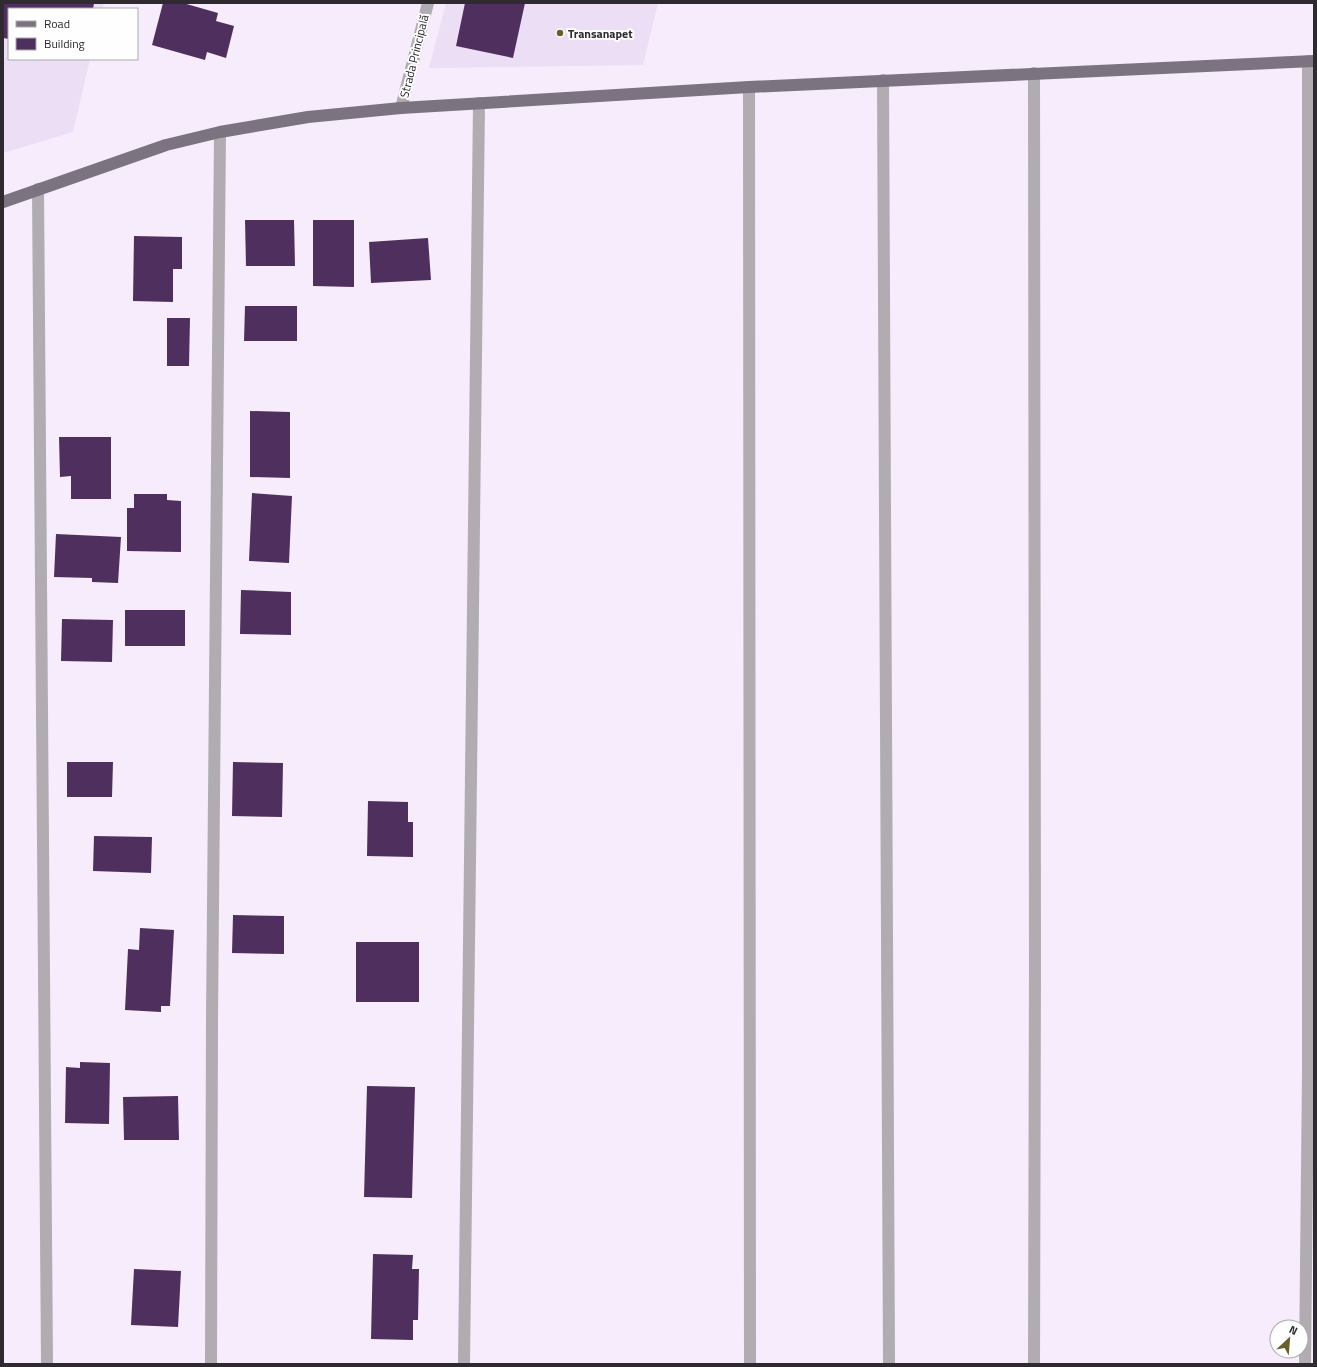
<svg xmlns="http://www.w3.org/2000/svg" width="1317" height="1367" font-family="'Titillium Web',sans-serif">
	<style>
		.built { fill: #ecdef4 }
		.building { fill: #4f2f5e }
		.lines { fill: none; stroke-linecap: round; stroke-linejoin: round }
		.minor { stroke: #b0acb2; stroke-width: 12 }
		.major { stroke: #7b737f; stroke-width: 12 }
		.poi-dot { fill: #65612e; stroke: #fefefe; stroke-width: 1.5 }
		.labels { text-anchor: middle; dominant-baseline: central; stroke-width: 4; stroke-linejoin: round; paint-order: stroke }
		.poi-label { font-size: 12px; font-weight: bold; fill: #2e2a30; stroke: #fefefe; text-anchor: start }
		.street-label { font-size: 12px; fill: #2e2a30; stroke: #fefefe }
	</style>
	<rect width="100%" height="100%" fill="#f6ecfb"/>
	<path class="built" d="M3,3h101l-2,6h-93v50h81l-17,73 -70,21z
		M446,3h212l-15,62 -214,3z"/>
	<path class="building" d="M3,3h91l-1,6h-84v30l-6,-1z
		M163,3h20l35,10 -2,8 18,5 -8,32 -19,-6 -2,8 -53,-15z
		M465,3h60l-12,55 -57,-12z
		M245,220h49l1,46h-49z
		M313,220h41v67l-41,-1z
		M134,236l48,1v32h-9v33l-40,-1z
		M428,238l3,42 -60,3 -2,-41z
		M245,306h52v35h-53z
		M167,318h23l-1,48h-22z
		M250,411l40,1v66l-40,-1z
		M59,437h52v62h-40v-23l-11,1z
		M252,493l40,3 -3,67 -40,-2z
		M134,494h33v6l14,1v51l-54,-1v-43h7z
		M56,534l65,3 -3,46 -26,-1v-4l-38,-1z
		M241,590l50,2v43l-51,-1z
		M125,610h60v36h-60z
		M62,619l51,1 -1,42 -51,-1z
		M67,762h46l-1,35h-45z
		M233,762l50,1 -1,54 -50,-1z
		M368,801l40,1v20h5v35l-46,-1z
		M94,836l58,1 -1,36 -58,-2z
		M233,915l51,1v38l-52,-1z
		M140,928l34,2 -4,76h-9v6l-36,-2 3,-61 11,1z
		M356,942h63v60h-63z
		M80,1062l30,1 -1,61 -44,-1 1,-56 14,1z
		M367,1086l48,1 -3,111 -48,-1z
		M178,1096l1,44h-55l-1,-43z
		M373,1254l40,1 -1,14h7l-1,51h-5v20l-42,-1z
		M134,1269l47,2 -3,56 -47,-2z"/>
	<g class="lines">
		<path class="minor" d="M883,80l6,1284
			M749,87l1,1277
			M401,108l27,-105
			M38,189l9,1175
			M211,1364l1,-346 8,-886
			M464,1364l15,-1261
			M1034,1364l1,-400 -1,-891
			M1305,1364l3,-292v-1011"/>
		<path class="major" d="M3,202l163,-57 54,-13 88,-15 93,-9 348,-21 565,-26"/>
	</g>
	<circle class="poi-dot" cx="560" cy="33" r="4"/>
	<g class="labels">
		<g class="poi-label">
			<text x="568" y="33">Transanapet</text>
		</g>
		<g class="street-label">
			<text transform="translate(414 56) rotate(-76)">Strada Principală</text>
		</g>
	</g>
	<rect width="1317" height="1367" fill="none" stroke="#2e2a30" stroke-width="8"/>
	<rect x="8" y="8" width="130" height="52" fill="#fefefe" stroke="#aba9ac"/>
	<rect x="16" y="21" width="20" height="6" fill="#7b737f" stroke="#aba9ac"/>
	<text x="44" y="28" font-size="12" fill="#2e2a30">Road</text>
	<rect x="16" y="38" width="20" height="12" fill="#4f2f5e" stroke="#aba9ac"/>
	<text x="44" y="48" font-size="12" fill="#2e2a30">Building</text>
	<g transform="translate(1289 1339) rotate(26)"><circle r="19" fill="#fefefe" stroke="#aba9ac"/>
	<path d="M0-3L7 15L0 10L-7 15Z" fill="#65612e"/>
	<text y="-6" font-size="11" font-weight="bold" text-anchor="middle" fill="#2e2a30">N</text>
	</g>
</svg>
